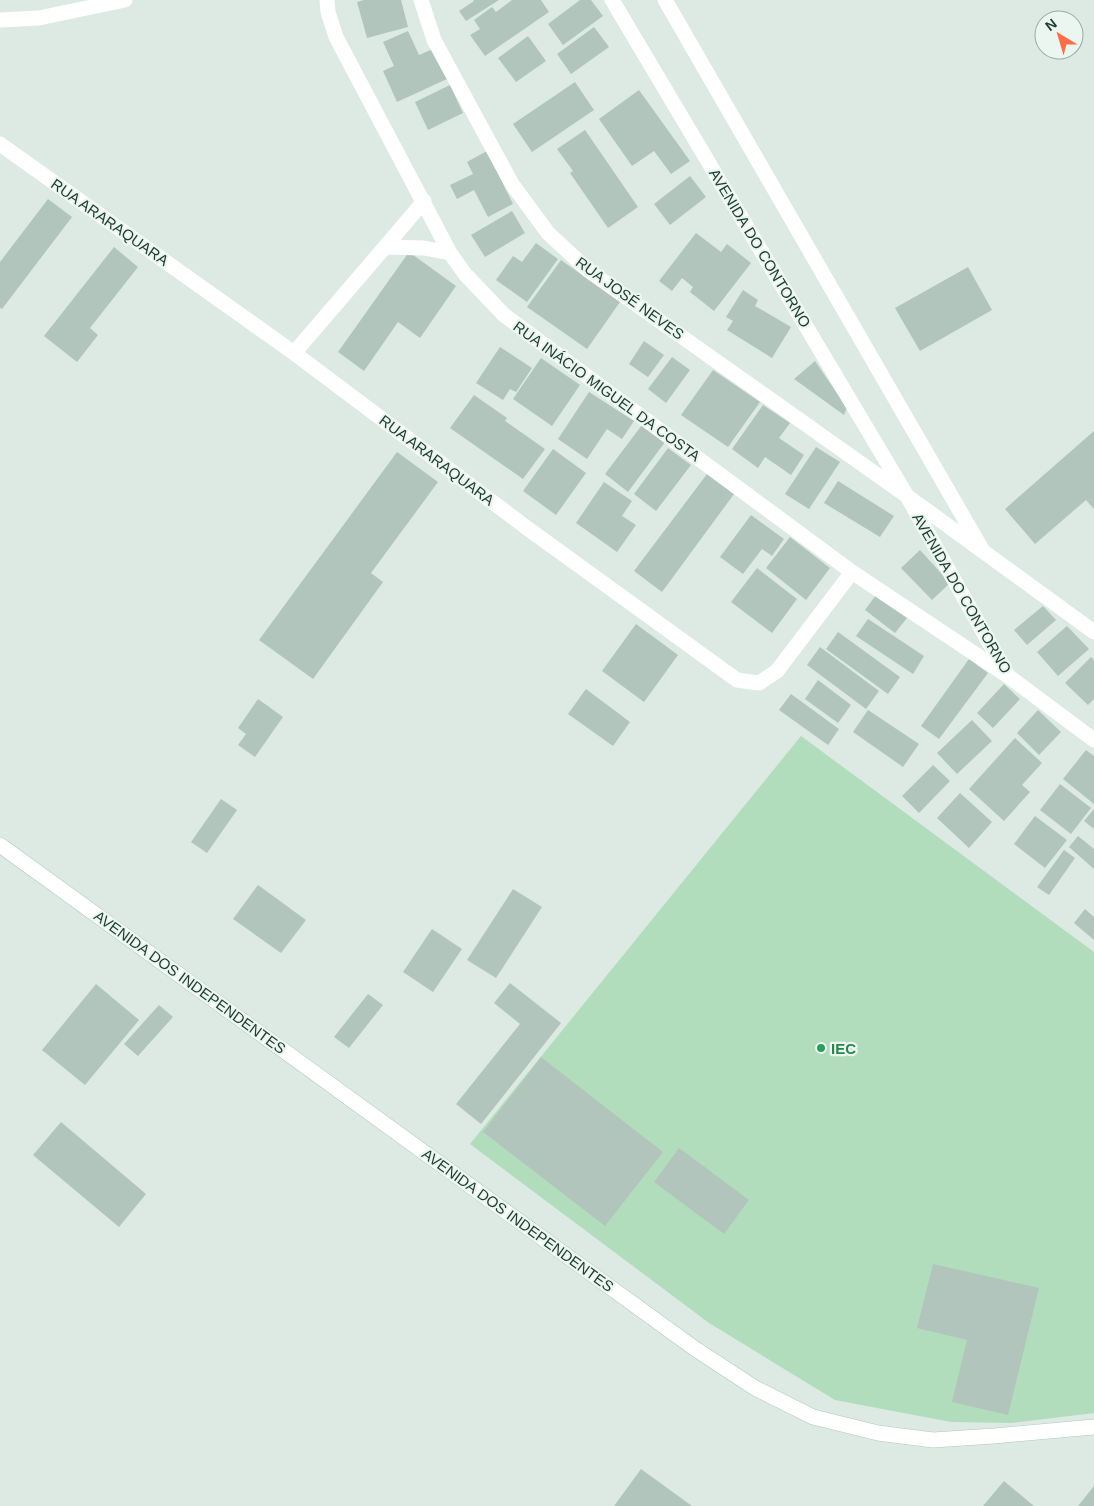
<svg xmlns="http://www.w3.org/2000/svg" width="1094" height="1506" font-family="Arial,sans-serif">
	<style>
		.green { fill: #b2ddbc }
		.building { fill: #b1c5bc }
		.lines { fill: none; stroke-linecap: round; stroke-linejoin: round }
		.secondary-casing { stroke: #aecabf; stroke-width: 16 }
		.minor { stroke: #fff; stroke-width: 15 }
		.tertiary { stroke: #fff; stroke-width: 15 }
		.secondary { stroke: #fff; stroke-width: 15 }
		.leisure-dot { fill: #2e9e5b; stroke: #ecf6f1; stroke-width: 2 }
		.labels { text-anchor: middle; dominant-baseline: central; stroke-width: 4.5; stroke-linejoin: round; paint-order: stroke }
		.street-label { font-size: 15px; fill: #1d3a31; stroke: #ecf6f1 }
		.leisure-label { font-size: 15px; font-weight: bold; fill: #27864d; stroke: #ecf6f1; text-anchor: start }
	</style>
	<rect width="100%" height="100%" fill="#dceae3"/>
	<path class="green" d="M801,736l293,216v461l-83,10 -60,-1 -116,-22 -126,-77 -239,-179z"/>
	<path class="building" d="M364,0h37l7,27 -41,11 -10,-36z
		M473,0h26l-33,21 -7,-10 15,-10z
		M512,0h29l8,12 -64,44 -15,-21 10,-6 -6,-9 18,-13 4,5z
		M580,0h11l12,16 -40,29 -15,-21z
		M594,27l15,20 -38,27 -14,-20z
		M408,31l11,24 14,-6 14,30 -50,23 -14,-31 11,-5 -11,-24z
		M528,36l18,25 -30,21 -18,-24z
		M575,82l19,28 -62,42 -19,-28z
		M450,85l13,28 -35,17 -13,-28z
		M639,90l51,71 -19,13 -17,-23 -22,15 -33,-47z
		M585,130l53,77 -30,21 -38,-55 3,-2 -16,-22z
		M487,151l26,53 -25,13 -14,-27 -17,9 -7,-14 23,-11 -6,-12z
		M690,176l16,21 -36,28 -16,-21z
		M48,199l24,18 -70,92 -2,-1v-46z
		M512,211l13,22 -40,24 -14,-22z
		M696,233l25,19 6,-8 24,19 -37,48 -24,-19 3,-5 -11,-9 -10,13 -13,-10z
		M536,243l22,16 -31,43 -31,-22 17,-24 9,6z
		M114,247l24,20 -48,61 8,7 -21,27 -33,-26z
		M409,252l47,34 -36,52 -22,-16 -34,49 -26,-19z
		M561,260l59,42 -33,47 -60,-42z
		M968,267l24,43 -72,41 -25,-43z
		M743,290l15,10 -3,6 36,21 -19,31 -45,-28 6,-9 -7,-4z
		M644,341l20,14 -16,22 -19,-13z
		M500,347l32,21 -16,24 -6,-3 -7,11 -27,-17z
		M672,357l18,13 -24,33 -18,-14z
		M541,358l39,27 -28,41 -39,-27z
		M815,361l32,47 -3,7 -50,-36z
		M713,370l47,32 -32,45 -47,-32z
		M589,392l45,29 -12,18 -15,-10 -20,30 -29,-20z
		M474,395l33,23 -2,3 40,28 -22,30 -73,-51z
		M763,405l27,18 -11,15 25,17 -13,20 -26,-18 -7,11 -26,-19z
		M642,425l23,17 -37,50 -23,-18z
		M1094,431v78l-8,-9 -51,44 -30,-35z
		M816,447l24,15 -31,47 -24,-15z
		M668,448l23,17 -35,46 -22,-17z
		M553,449l33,24 -30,42 -33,-24z
		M397,452l41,30 -67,91 12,9 -70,97 -54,-39z
		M707,474l27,20 -72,98 -28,-21z
		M838,481l56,35 -14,21 -56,-34z
		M604,482l28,19 -10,15 14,9 -19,27 -41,-29z
		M751,515l33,24 -12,17 -10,-7 -19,25 -23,-17z
		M790,537l40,31 -24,32 -40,-32z
		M920,550l30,33 -18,17 -31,-32z
		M757,568l40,31 -25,34 -41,-31z
		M876,595l31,23 -12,15 -30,-23z
		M1043,606l13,14 -29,25 -13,-15z
		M868,619l56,37 -11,18 -57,-38z
		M636,624l42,31 -34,47 -42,-31z
		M1067,626l22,23 -31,27 -21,-24z
		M838,632l62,45 -12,17 -62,-45z
		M820,647l59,44 -13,18 -59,-44z
		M1091,657l3,3v39l-6,6 -23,-22z
		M969,659l19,14 -49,66 -18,-13z
		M818,680l33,25 -13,18 -33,-24z
		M1004,684l16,15 -27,29 -16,-15z
		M586,689l44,33 -17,24 -45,-32z
		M791,694l48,35 -11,16 -49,-35z
		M258,699l25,18 -28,40 -17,-12 8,-11 -8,-6z
		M868,710l51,34 -16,23 -50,-35z
		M1038,710l23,22 -22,23 -22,-22z
		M972,720l20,21 -35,33 -20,-21z
		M1015,738l27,25 -20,22 8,7 -26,29 -35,-32z
		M1086,750l8,6v48l-31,-25z
		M933,765l17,16 -31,32 -17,-17z
		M1060,784l31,24 -20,26 -31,-24z
		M960,793l32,29 -23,26 -32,-30z
		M221,799l16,11 -30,43 -16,-11z
		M1094,809v20l-10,-8z
		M1035,816l32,24 -22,28 -31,-24z
		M1078,836l16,13v20l-25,-22z
		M1064,850l11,8 -26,37 -12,-8z
		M258,885l48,35 -25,33 -48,-34z
		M513,889l29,18 -46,71 -29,-18z
		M1085,909l9,8v23l-20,-17z
		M432,929l30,20 -29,43 -30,-20z
		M510,983l51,40 -80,101 -25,-20 64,-80 -26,-21z
		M96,984l43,36 -54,65 -43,-35z
		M368,994l15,11 -34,43 -15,-11z
		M159,1005l14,12 -35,39 -14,-12z
		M541,1057l122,95 -58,74 -122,-94z
		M61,1122l85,72 -27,33 -86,-72z
		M679,1148l70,52 -25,34 -70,-52z
		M933,1264l106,24 -31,127 -56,-13 15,-62 -50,-12z
		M641,1469l51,37h-78z
		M1004,1481l30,25h-51z
		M1094,1486v20h-16z"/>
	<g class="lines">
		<defs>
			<path id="secondary" d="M0,845l694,503 61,40 58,29 65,16 55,7 61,-4 100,-9"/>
		</defs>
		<use href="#secondary" class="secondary-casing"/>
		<path class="minor" d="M327,0l1,12 8,25 114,216 15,21 39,41 348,257 156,104
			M665,0l318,551
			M0,20l39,-2 86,-18
			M0,144l294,209 233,175 210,152 22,3 18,-12 75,-99
			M424,201l-39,46 39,1 26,5
			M294,353l91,-106"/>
		<path class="tertiary" d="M421,0l13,40 78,144 36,49 41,38 318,225 187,136
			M612,0l295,496 101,180 86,64"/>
		<use href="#secondary" class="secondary"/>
	</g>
	<circle class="leisure-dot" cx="821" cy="1048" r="5"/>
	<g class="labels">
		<g class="street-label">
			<text transform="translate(110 222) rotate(35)">RUA ARARAQUARA</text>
			<text transform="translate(760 248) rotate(59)">AVENIDA DO CONTORNO</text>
			<text transform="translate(630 298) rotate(36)">RUA JOSÉ NEVES</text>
			<text transform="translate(607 391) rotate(36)">RUA INÁCIO MIGUEL DA COSTA</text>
			<text transform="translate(437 460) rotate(37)">RUA ARARAQUARA</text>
			<text transform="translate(962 593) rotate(60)">AVENIDA DO CONTORNO</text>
			<text transform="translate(190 982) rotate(36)">AVENIDA DOS INDEPENDENTES</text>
			<text transform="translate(518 1220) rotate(36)">AVENIDA DOS INDEPENDENTES</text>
		</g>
		<g class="leisure-label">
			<text x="831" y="1048">IEC</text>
		</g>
	</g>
	<g transform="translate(1059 35) rotate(322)"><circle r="24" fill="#ecf6f1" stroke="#99aba4"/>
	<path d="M0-4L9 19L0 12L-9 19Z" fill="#fd6d47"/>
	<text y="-8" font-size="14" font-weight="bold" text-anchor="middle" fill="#1d3a31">N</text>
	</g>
</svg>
